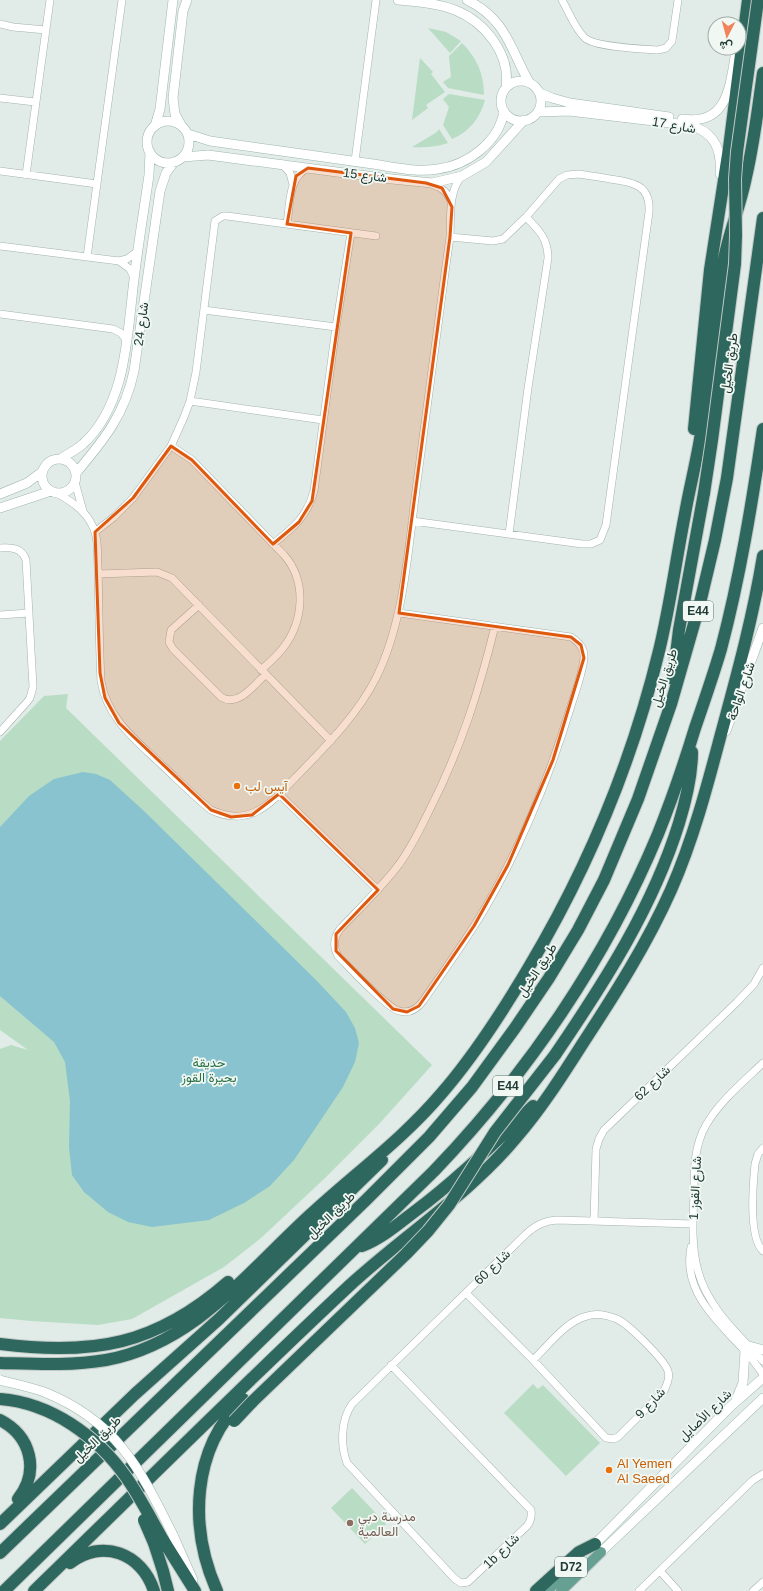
<svg xmlns="http://www.w3.org/2000/svg" width="763" height="1591" font-family="Arial,Vazirmatn,sans-serif">
	<style>
		.green { fill: #b9dcc4 }
		.water { fill: #89c3d0 }
		.lines { fill: none; stroke-linecap: round; stroke-linejoin: round }
		.street-casing { stroke: #a4b3ae; stroke-width: 8 }
		.secondary-casing { stroke: #9fb7af; stroke-width: 10 }
		.primary-casing { stroke: #c1c8c6; stroke-width: 12 }
		.highway-casing { stroke: #c1c8c6; stroke-width: 14 }
		.street { stroke: #fff; stroke-width: 7 }
		.secondary { stroke: #fff; stroke-width: 9 }
		.primary { stroke: #65a093; stroke-width: 10 }
		.highway { stroke: #2d675d; stroke-width: 12 }
		.secondary-bridge-casing { stroke: #9fb7af; stroke-width: 10; stroke-linecap: butt }
		.highway-bridge-casing { stroke: #c1c8c6; stroke-width: 14; stroke-linecap: butt }
		.secondary-bridge { stroke: #fff; stroke-width: 9 }
		.highway-bridge { stroke: #2d675d; stroke-width: 12 }
		.marked { fill: #de580e; fill-opacity: 0.2; stroke: #de580e; stroke-width: 3; stroke-linejoin: round }
		.food-dot { fill: #e8710a; stroke: #f1f8f4; stroke-width: 1.5 }
		.education-dot { fill: #8d6e63; stroke: #f1f8f4; stroke-width: 1.5 }
		.labels { text-anchor: middle; dominant-baseline: central; stroke-width: 3.5; stroke-linejoin: round; paint-order: stroke }
		.shield { fill: #f1f8f4; stroke: #5f746e; stroke-width: 1 }
		.shield-label { font-size: 12px; font-weight: bold; fill: #213b35 }
		.street-label { font-size: 13px; fill: #213b35; stroke: #f1f8f4 }
		.food-label { font-size: 13px; fill: #c56008; stroke: #f1f8f4; text-anchor: start }
		.park-label { font-size: 13px; fill: #2c7249; stroke: #f1f8f4 }
		.education-label { font-size: 13px; fill: #785e54; stroke: #f1f8f4; text-anchor: start }
	</style>
	<rect width="100%" height="100%" fill="#e1ebe7"/>
	<path class="green" d="M428,28l18,4 15,9 -11,12z
		M462,43c15,15 22,31 22,52l-36,-7 -5,-6 8,-5 -2,-21z
		M420,58l13,14 -2,2 14,18 -19,13 2,3 -16,12z
		M449,94l36,6c-5,18 -16,32 -33,39l-9,-14 6,-18 -6,-8z
		M439,129l9,14c-12,4 -23,5 -36,4l25,-15z
		M68,694l-2,14 366,357 -52,58 -56,56 -63,59 -37,29 -92,52 -34,6 -67,-4 -31,-3v-269l11,-4 17,5 -28,-20v-289l44,-45z
		M533,1384l5,5 5,-4 57,58 -34,33 -62,-63z
		M352,1488l34,36 -21,20 -34,-36z"/>
	<path class="water" d="M83,772l13,2 14,6 34,31 173,170 29,31 9,16 4,15 -4,19 -12,25 -49,73 -24,26 -26,17 -35,17 -57,7 -24,-5 -20,-10 -24,-20 -12,-17 -3,-28 1,-46 -5,-39 -11,-20 -54,-46v-169l29,-31 25,-17z"/>
	<g class="lines">
		<defs>
			<path id="street" d="M562,0c7,12 13,29 23,38 10,9 57,11 73,12l8,-2 6,-7 6,-41
				M0,24l13,3 33,3
				M0,98l35,4
				M355,161l21,-161
				M282,164l8,9 3,12
				M0,171l97,13
				M26,175l24,-175
				M428,183c12,4 19,7 23,19
				M287,224c3,-19 1,-47 21,-56
				M0,246l119,15 8,-2 11,-8
				M87,257l35,-257
				M119,261l11,8 4,9
				M204,310l132,17
				M0,314l113,15 8,4 5,7
				M190,401l133,19
				M171,446l21,14 92,95c23,26 20,66 -1,93 -6,8 -14,15 -22,22
				M75,482l8,29
				M56,493c14,7 29,17 36,32 7,12 5,29 6,42 1,38 1,76 3,114 6,38 36,60 62,85 16,15 32,31 48,44 39,18 59,-6 84,-32 30,-31 61,-61 81,-100 28,-56 32,-127 40,-188 11,-85 22,-169 34,-253 1,-19 -2,-46 12,-61
				M412,521l170,23h9l9,-4 6,-15 43,-313c2,-27 -16,-30 -39,-33 -10,-2 -20,-3 -31,-5l-12,1 -8,4 -33,38 -23,22 -10,2 -43,-4
				M95,532l19,-15 19,-19 38,-52 13,-29 6,-16 6,-29 19,-151 8,-5h4l149,20
				M509,534l19,-146 20,-130c0,-19 -9,-28 -22,-41
				M273,544c20,-16 34,-27 41,-53l22,-164 15,-94
				M0,548c12,-1 22,0 26,12l7,127 -3,11 -3,4 -27,30
				M98,574l59,-2 15,6 159,163
				M199,605l-28,25 -2,12 4,7 48,48c17,11 34,-13 45,-23
				M399,613l172,24c7,5 13,10 13,19 0,13 -9,37 -13,50 -21,69 -48,136 -84,199 -19,33 -42,64 -64,96 -6,8 -14,13 -24,10 -12,-3 -50,-44 -61,-55 -5,-9 -5,-17 2,-27 19,-20 40,-40 57,-62 14,-18 23,-38 33,-58 31,-61 49,-118 65,-183
				M0,615l29,-2
				M279,794l99,96
				M763,1063c-20,19 -43,38 -57,62 -12,21 -12,45 -12,68 -1,26 -3,53 4,78 10,37 40,63 65,90
				M763,1148l-5,6 -3,10c-2,20 -7,73 8,87
				M594,1221l2,-72 3,-10 5,-9 133,-128 17,-18 9,-16
				M691,1247c-9,44 26,74 53,103 7,7 13,16 19,24
				M466,1293l67,67 73,78 8,1 4,-2 46,-46c3,-7 6,-13 4,-20 -4,-12 -40,-47 -51,-52 -10,-4 -21,-6 -30,-3 -21,5 -39,30 -54,44
				M391,1365l140,145c1,7 0,11 -4,16l-59,56 -7,1 -6,-4 -108,-116c-7,-19 -6,-43 5,-59l174,-170c10,-9 18,-13 31,-14l136,4
				M660,1571l18,20
				M639,1591l114,-111 10,-6
				M753,1591l10,-9"/>
			<path id="secondary" d="M398,0c19,2 39,3 57,10 30,12 56,44 51,78
				M467,0c39,19 43,48 62,82
				M501 101a20 20 0 1 1 40 0a20 20 0 1 1-40 0Z
				M540,93l12,5 18,5 99,14
				M538,112l31,-1 119,14c26,6 34,24 32,49
				M682,119c46,7 48,-33 54,-68
				M147 142a21 21 0 1 1 42 0a21 21 0 1 1-42 0Z
				M181,125l-6,-11 -2,-16 10,-87 4,-11
				M155,126l5,-17 13,-109
				M188,134l22,7c52,7 104,15 156,22 23,3 49,10 72,6 30,-4 61,-27 66,-58
				M183,157l25,-2 174,23 50,5 30,-7 24,-14 38,-42
				M42 476a17 17 0 1 1 34 0a17 17 0 1 1-34 0Z
				M60,459c8,-5 16,-9 23,-15 44,-40 44,-110 51,-164 4,-35 10,-70 15,-105l1,-23
				M76,473c28,-33 49,-59 58,-102l26,-180 6,-18 8,-11
				M0,494l27,-11 16,-12
				M0,508l51,-17
				M726,731l37,-103
				M749,1346l14,4
				M736,1400l7,-17 2,-32
				M173,1535l20,45
				M595,1544l136,-138 32,-28
				M601,1552l162,-154"/>
			<path id="primary" d="M547,1591l32,-32
				M561,1591l40,-39"/>
			<path id="highway" d="M694,429l16,-159 19,-122 19,-148
				M673,679l6,-49 25,-137
				M555,1055c49,-72 98,-148 124,-232 7,-23 13,-47 13,-71
				M362,1246c20,-8 35,-21 52,-34 43,-32 80,-69 119,-106
				M0,1344c93,12 156,1 228,-62
				M0,1363c35,1 71,3 106,-3 87,-16 141,-87 203,-144 44,-41 93,-76 132,-122 34,-39 62,-83 88,-127 59,-99 103,-205 130,-316 11,-45 17,-91 26,-137 5,-29 13,-58 17,-88 8,-54 13,-108 21,-162 5,-29 17,-57 23,-87 8,-34 12,-69 17,-104
				M0,1420c31,16 40,51 18,79
				M0,1524l135,-130 84,-75 163,-159
				M163,1540l32,51
				M154,1543l9,28 5,20
				M0,1553l366,-353 63,-63 43,-50 43,-59 34,-50 29,-48 26,-50 34,-81 33,-95 29,-101 15,-63 12,-62 36,-260
				M70,1563c32,-25 72,-10 84,28
				M4,1591l430,-420c93,-97 172,-212 224,-337 14,-35 26,-70 37,-106 9,-26 18,-52 26,-79 19,-72 31,-146 42,-220
				M34,1591c105,-102 208,-205 315,-305 54,-50 118,-90 166,-147 26,-30 47,-63 68,-96 32,-49 64,-99 88,-153 22,-50 36,-103 50,-156 16,-59 32,-117 42,-178
				M217,1591c-28,-63 -26,-141 26,-192
				M536,1591l43,-39 16,-8"/>
		</defs>
		<use href="#street" class="street-casing"/>
		<use href="#secondary" class="secondary-casing"/>
		<use href="#primary" class="primary-casing"/>
		<use href="#highway" class="highway-casing"/>
		<use href="#street" class="street"/>
		<use href="#secondary" class="secondary"/>
		<use href="#primary" class="primary"/>
		<use href="#highway" class="highway"/>
		<defs>
			<path id="secondary-bridge" d="M0,1380c15,4 30,7 44,12 73,29 96,77 129,143"/>
			<path id="highway-bridge" d="M704,493l8,-53 23,-176 1,-29 -1,-56 2,-27 21,-152
				M0,1399c51,4 97,37 126,78 14,20 25,42 37,63
				M234,1421l19,-20 153,-147 22,-23 21,-26 46,-73 60,-77
				M144,1520l10,23"/>
		</defs>
		<use href="#secondary-bridge" class="secondary-bridge-casing"/>
		<use href="#highway-bridge" class="highway-bridge-casing"/>
		<use href="#secondary-bridge" class="secondary-bridge"/>
		<use href="#highway-bridge" class="highway-bridge"/>
	</g>
	<path class="marked" d="M308,168l118,15 16,5 10,19 -2,30 -51,376 172,24 10,8 3,13 -31,102 -45,105 -34,61 -55,80 -12,6 -14,-3 -57,-58v-17l42,-44 -99,-96 -27,21 -21,2 -20,-7 -92,-87 -14,-25 -5,-25 -5,-141 38,-34 38,-52 21,14 81,84 26,-22 13,-21 39,-268 -64,-9 9,-48z"/>
	<g class="food-dot">
		<circle cx="237" cy="786" r="4"/>
		<circle cx="609" cy="1470" r="4"/>
	</g>
	<circle class="education-dot" cx="350" cy="1523" r="4"/>
	<g class="labels">
		<g class="shield">
			<rect x="683" y="601" width="30" height="20" rx="3"/>
			<rect x="493" y="1076" width="30" height="20" rx="3"/>
			<rect x="555" y="1557" width="32" height="20" rx="3"/>
		</g>
		<g class="shield-label">
			<text x="698" y="611">E44</text>
			<text x="508" y="1086">E44</text>
			<text x="571" y="1567">D72</text>
		</g>
		<g class="street-label">
			<text transform="translate(674 125) rotate(10)">17 شارع</text>
			<text transform="translate(365 175) rotate(7)">شارع 15</text>
			<text transform="translate(141 324) rotate(-82)">شارع 24</text>
			<text transform="translate(729 363) rotate(-82)">طريق الخيل</text>
			<text transform="translate(664 678) rotate(-73)">طريق الخيل</text>
			<text transform="translate(741 691) rotate(-71)">شارع الواحة</text>
			<text transform="translate(537 970) rotate(-57)">طريق الخيل</text>
			<text transform="translate(652 1083) rotate(-44)">شارع 62</text>
			<text transform="translate(695 1188) rotate(-87)">شارع القوز 1</text>
			<text transform="translate(331 1215) rotate(-44)">طريق الخيل</text>
			<text transform="translate(492 1267) rotate(-44)">شارع 60</text>
			<text transform="translate(650 1403) rotate(-47)">شارع 9</text>
			<text transform="translate(705 1415) rotate(-44)">شارع الأصايل</text>
			<text transform="translate(97 1439) rotate(-44)">طريق الخيل</text>
			<text transform="translate(501 1551) rotate(-44)">1b شارع</text>
		</g>
		<g class="food-label">
			<text x="245" y="786">آيس لب</text>
			<text x="617" y="1463">Al Yemen<tspan x="617" dy="15">Al Saeed</tspan></text>
		</g>
		<g class="park-label">
			<text x="209" y="1062">حديقة<tspan x="209" dy="15">بحيرة القوز</tspan></text>
		</g>
		<g class="education-label">
			<text x="358" y="1516">مدرسة دبي<tspan x="358" dy="15">العالمية</tspan></text>
		</g>
	</g>
	<g transform="translate(727 36) rotate(186)"><circle r="19" fill="#f1f8f4" stroke="#9eaca8"/>
	<path d="M0-3L7 15L0 10L-7 15Z" fill="#f18259"/>
	<text y="-6" font-size="11" font-weight="bold" text-anchor="middle" fill="#213b35">ش</text>
	</g>
</svg>
